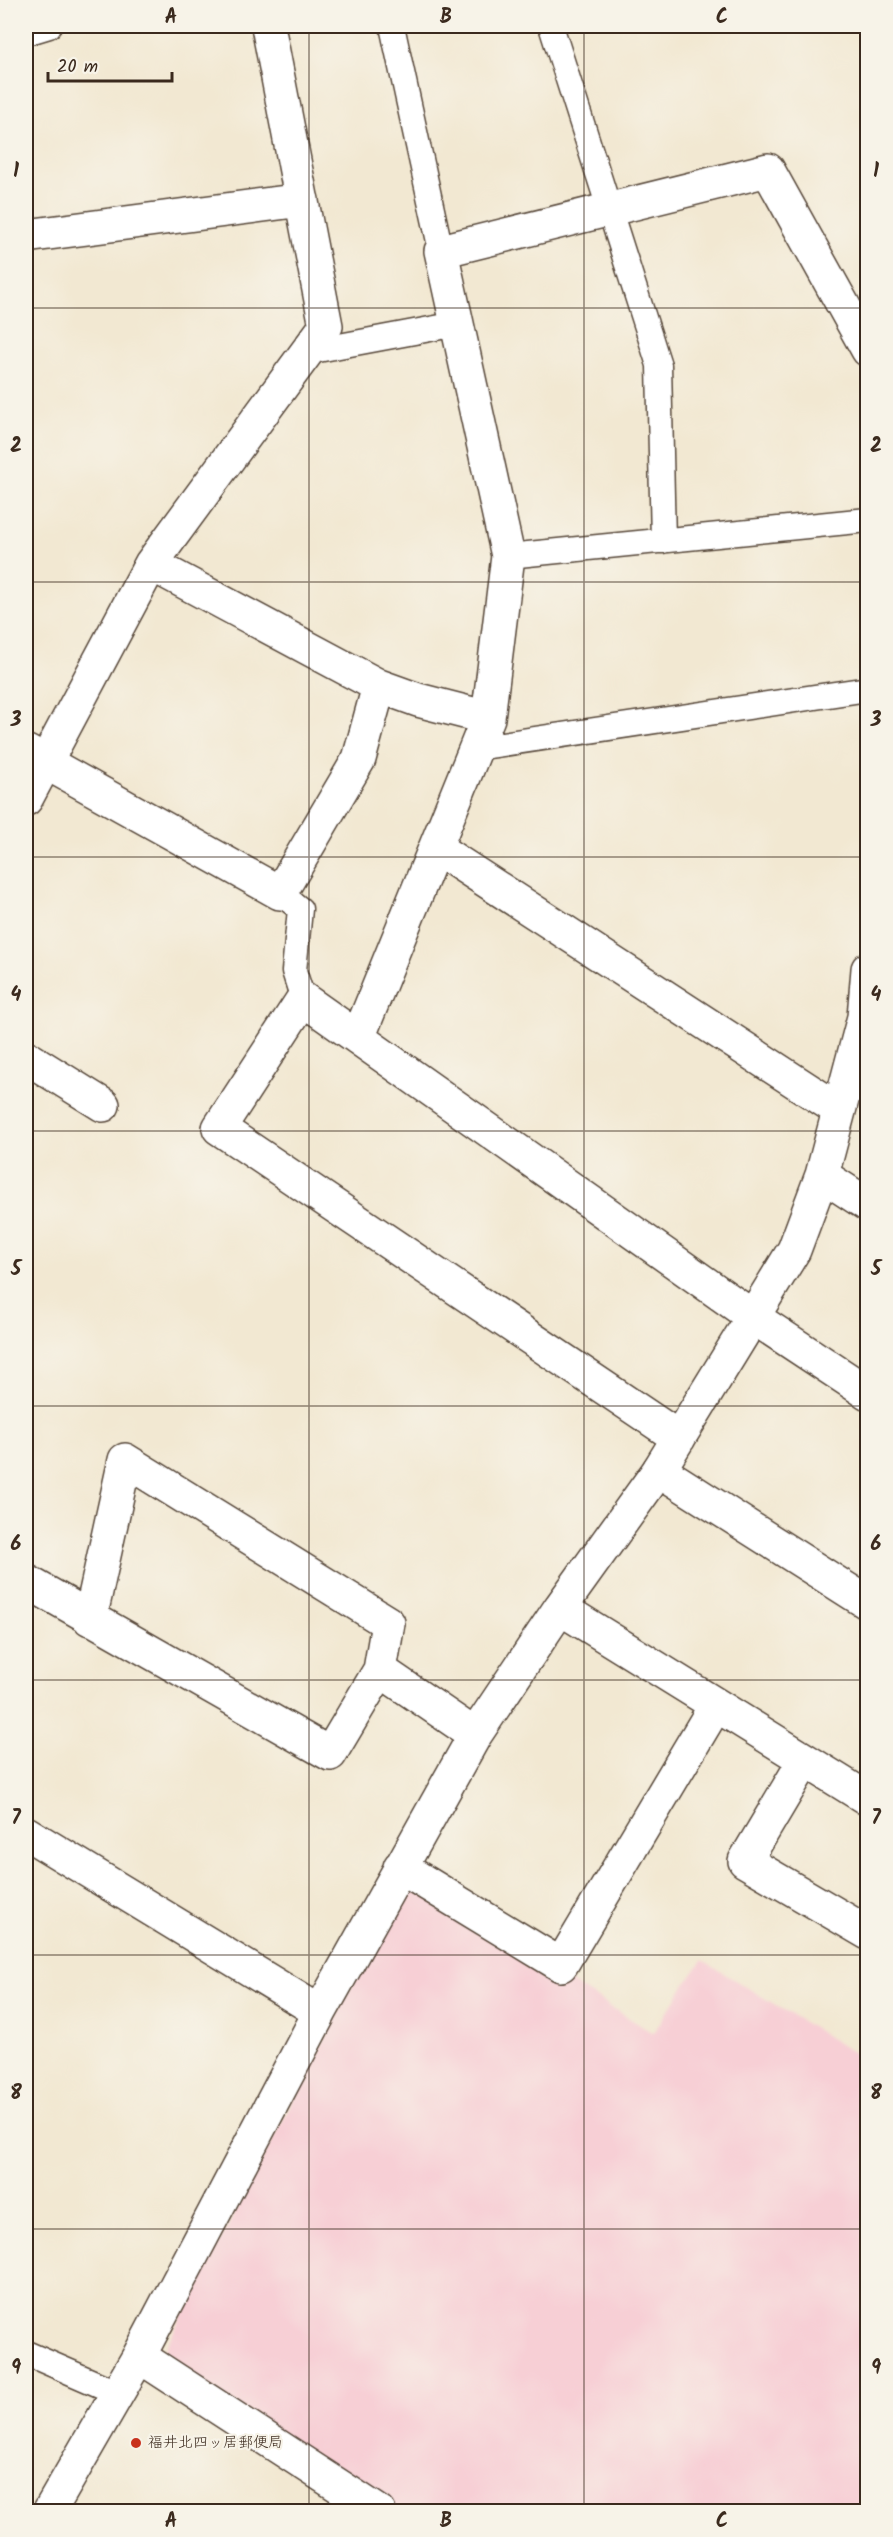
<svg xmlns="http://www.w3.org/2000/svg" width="893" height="2537" font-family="Kalam,'Klee One',sans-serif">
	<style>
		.built { fill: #f7cfd5 }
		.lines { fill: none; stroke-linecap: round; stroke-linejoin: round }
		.service-casing { stroke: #564639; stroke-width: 27 }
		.minor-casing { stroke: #564639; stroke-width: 36 }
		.tertiary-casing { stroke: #564639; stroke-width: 36 }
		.service { stroke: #fff; stroke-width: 24 }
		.minor { stroke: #fff; stroke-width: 33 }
		.tertiary { stroke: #fff; stroke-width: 33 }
		.grid { fill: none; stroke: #3b2a1e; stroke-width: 1.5; stroke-opacity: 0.55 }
		.poi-dot { fill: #c8321e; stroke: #f7f3e8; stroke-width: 2 }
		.labels { text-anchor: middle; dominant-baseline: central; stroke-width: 4.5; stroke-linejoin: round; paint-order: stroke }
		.poi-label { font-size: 15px; fill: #3b2a1e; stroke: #f7f3e8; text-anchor: start }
		.neatline { fill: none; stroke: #3b2a1e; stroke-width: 2 }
		.grid-label { font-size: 20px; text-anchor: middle; font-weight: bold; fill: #3b2a1e }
	</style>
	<rect width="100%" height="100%" fill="#f7f3e8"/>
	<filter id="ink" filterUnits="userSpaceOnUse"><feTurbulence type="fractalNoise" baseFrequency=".0167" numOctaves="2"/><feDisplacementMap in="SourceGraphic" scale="12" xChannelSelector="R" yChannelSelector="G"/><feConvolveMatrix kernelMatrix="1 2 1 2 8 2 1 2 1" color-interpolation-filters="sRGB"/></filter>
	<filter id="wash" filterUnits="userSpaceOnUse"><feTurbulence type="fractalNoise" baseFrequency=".008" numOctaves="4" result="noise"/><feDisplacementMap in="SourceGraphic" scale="24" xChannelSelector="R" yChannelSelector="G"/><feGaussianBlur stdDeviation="1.35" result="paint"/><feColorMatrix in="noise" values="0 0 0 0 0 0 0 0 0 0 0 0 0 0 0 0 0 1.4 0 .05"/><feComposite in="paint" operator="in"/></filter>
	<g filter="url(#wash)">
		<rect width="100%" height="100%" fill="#f2e8d2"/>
		<path class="built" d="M406,1881l247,152 49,-73 165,101v450h-470l-228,-145 -8,-10z"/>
	</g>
	<g filter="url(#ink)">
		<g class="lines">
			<defs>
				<path id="service" d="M392,26l49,225
					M551,26l108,339 4,176
					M26,33l23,-7
					M307,352l150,-28
					M508,556l360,-36
					M476,748l392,-59
					M280,893l20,16 -6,62 9,28
					M26,2353l92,40"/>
				<path id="minor" d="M26,236l276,-36
					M151,564l228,122 39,14 70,18
					M27,752l253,141 79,-134 20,-73
					M26,799l125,-235 175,-238 -58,-300
					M436,848l403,262
					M358,1038l130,-320 20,-162 -67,-305 327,-81 100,180
					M26,1057l77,48
					M822,1175l46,30
					M679,1438l-460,-310 84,-129 450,318 115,76
					M26,1581l304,173 50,-84 8,-47 -263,-163 -35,159
					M560,1608l308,191
					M380,1670l95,65
					M805,1760l-60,101 123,72
					M26,1833l294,179
					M400,1867l161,98 155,-260
					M139,2356l240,156
					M49,2512l90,-156 181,-344 155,-277 85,-127 99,-138 135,-220 28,-75 42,-158 4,-48"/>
				<path id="tertiary" d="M659,1470l209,133"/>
			</defs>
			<use href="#service" class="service-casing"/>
			<use href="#minor" class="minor-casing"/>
			<use href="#tertiary" class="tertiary-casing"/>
			<use href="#service" class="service"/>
			<use href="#minor" class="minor"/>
			<use href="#tertiary" class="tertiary"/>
		</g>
	</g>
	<path class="grid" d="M309,26v2486M584,26v2486M26,308h842M26,582h842M26,857h842M26,1131h842M26,1406h842M26,1680h842M26,1955h842M26,2229h842"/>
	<circle class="poi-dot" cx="136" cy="2443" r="6"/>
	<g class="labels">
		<g class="poi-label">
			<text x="148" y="2443">福井北四ッ居郵便局</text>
		</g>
	</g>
	<rect width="893" height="2537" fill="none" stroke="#f7f3e8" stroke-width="66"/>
	<path d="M48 72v9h124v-9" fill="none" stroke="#3b2a1e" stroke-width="3"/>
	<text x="57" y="72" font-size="18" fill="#3b2a1e" stroke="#f7f3e8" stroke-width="4.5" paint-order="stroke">20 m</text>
	<rect x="33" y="33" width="827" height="2471" class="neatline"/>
	<g class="grid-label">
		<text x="171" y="23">A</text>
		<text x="446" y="23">B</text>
		<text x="722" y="23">C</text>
		<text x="16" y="177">1</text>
		<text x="876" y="177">1</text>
		<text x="16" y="452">2</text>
		<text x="876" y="452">2</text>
		<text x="16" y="726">3</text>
		<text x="876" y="726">3</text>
		<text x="16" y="1001">4</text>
		<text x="876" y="1001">4</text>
		<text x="16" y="1275">5</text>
		<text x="876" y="1275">5</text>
		<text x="16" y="1550">6</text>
		<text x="876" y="1550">6</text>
		<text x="16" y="1824">7</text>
		<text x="876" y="1824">7</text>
		<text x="16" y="2099">8</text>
		<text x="876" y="2099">8</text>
		<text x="16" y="2374">9</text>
		<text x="876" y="2374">9</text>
		<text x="171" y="2527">A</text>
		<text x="446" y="2527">B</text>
		<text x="722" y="2527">C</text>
	</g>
</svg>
